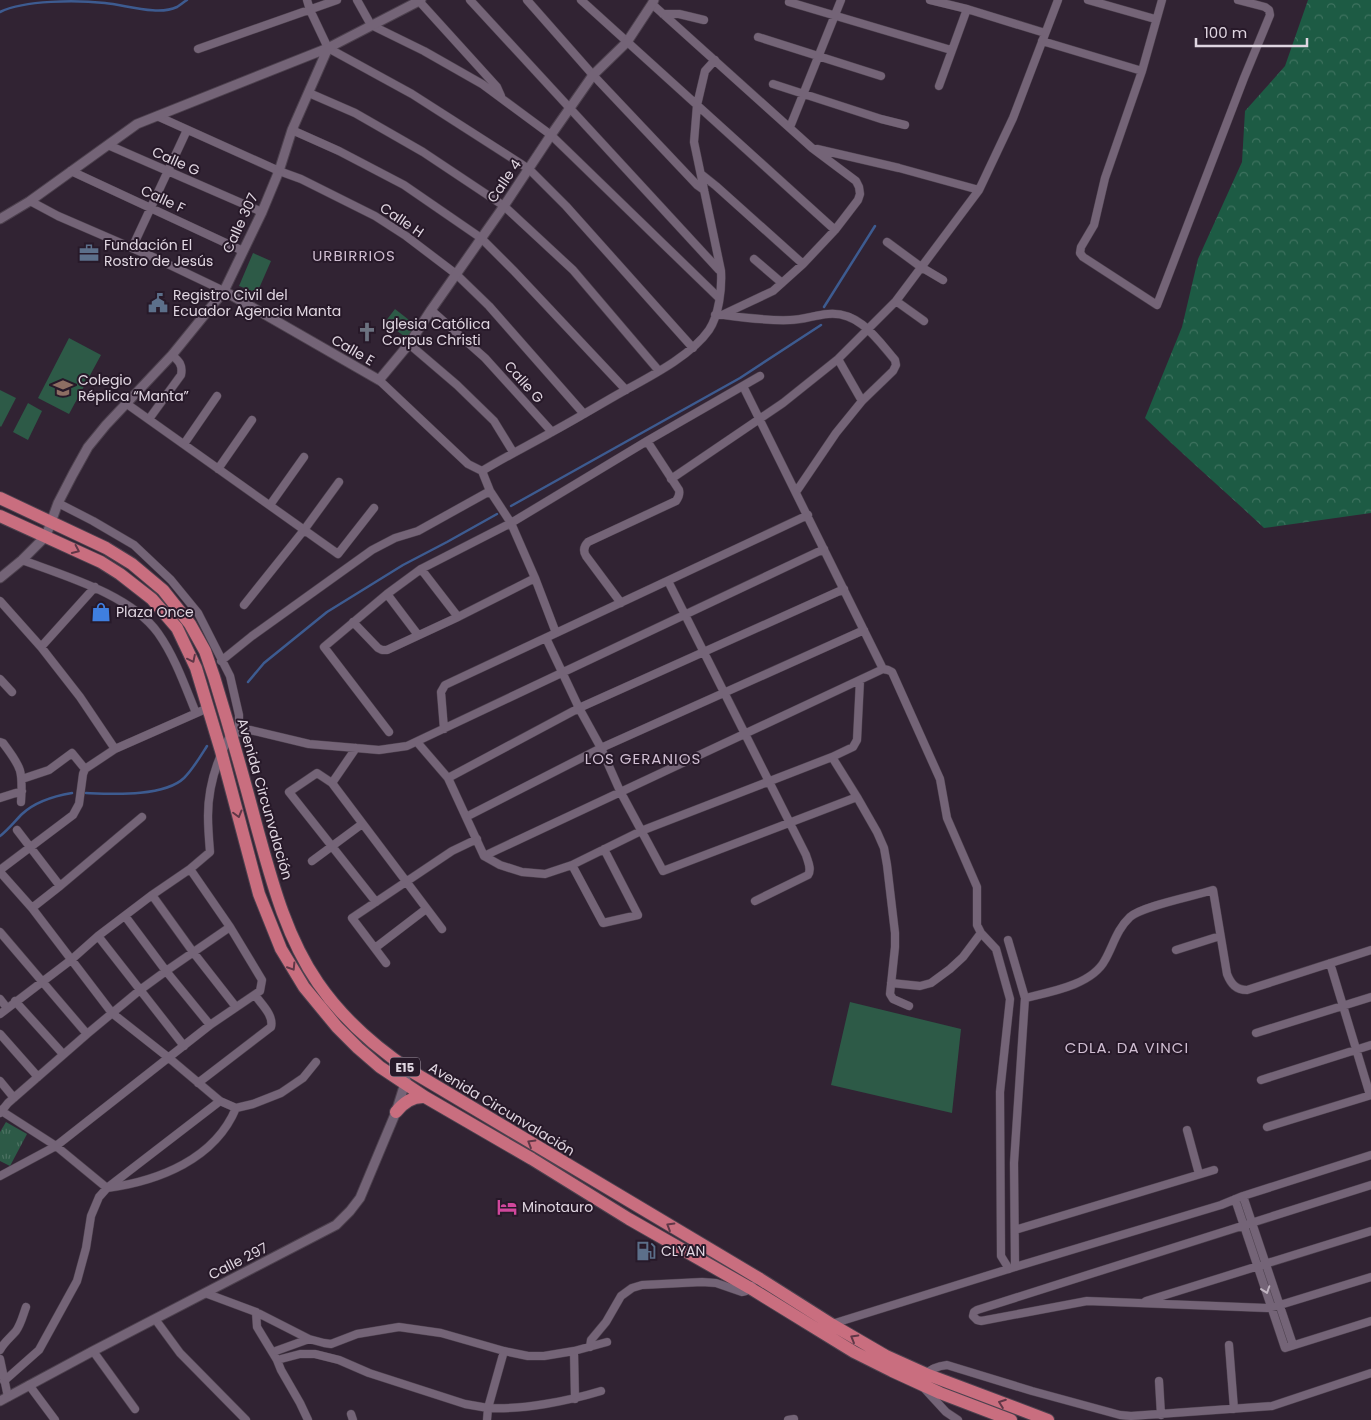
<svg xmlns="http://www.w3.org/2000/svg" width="1371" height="1420" font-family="Poppins,sans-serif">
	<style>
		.forest { fill: url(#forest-crowns) }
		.park { fill: url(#park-tufts) }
		.pitch { fill: #2d5a47 }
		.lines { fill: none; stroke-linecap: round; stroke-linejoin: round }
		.stream { stroke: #3d5b90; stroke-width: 2.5 }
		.minor-casing { stroke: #4d414e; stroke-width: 9 }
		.tertiary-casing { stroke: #4d414e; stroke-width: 11 }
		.trunk-casing { stroke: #4d414e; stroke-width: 14 }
		.minor { stroke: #746477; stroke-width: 8 }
		.tertiary { stroke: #746477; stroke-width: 9 }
		.trunk { stroke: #c96e7f; stroke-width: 12 }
		.oneway { stroke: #603747 }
		.oneway2 { stroke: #c0b4c1 }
		.labels { text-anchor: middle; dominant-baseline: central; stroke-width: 4; stroke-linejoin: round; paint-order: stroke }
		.shield { fill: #271929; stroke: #a89daa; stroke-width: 1 }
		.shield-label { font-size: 12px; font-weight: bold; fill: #e0d6e1 }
		.street-label { font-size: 14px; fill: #e0d6e1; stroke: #271929 }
		.poi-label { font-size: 14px; fill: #e0d6e1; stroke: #271929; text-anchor: start }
		.neighbourhood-label { font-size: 15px; letter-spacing: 1px; fill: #cfbdd1; stroke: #271929 }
	</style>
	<defs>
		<pattern id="forest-crowns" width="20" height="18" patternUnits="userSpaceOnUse" patternTransform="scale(1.25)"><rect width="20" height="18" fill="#1d5b44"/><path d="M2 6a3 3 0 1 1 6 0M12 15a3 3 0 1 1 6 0" fill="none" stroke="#3e725f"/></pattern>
		<pattern id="park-tufts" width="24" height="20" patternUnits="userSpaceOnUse" patternTransform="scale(1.25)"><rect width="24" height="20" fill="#2d5a47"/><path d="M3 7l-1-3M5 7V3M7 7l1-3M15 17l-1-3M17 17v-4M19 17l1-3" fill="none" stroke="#4b7161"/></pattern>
	</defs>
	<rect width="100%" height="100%" fill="#312333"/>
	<path class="forest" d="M1308,0h63v513l-107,15c-39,-37 -80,-72 -119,-110l37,-91 16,-68 44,-97 3,-51 40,-45z"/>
	<path class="park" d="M6,1122l21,12 -17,32 -10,-5v-29z"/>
	<path class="pitch" d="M253,253l18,8 -14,32 -18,-7z
		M395,309l23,18 -10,12 -23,-17z
		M69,338l32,17 -32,59 -31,-16z
		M0,390l16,8 -15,29 -1,-1z
		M28,403l14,8 -14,29 -15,-8z
		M850,1002l111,27 -9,84 -121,-28z"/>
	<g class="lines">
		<path class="stream" d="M0,12c25,-12 76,-12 105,-9 21,2 53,13 72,4 3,-2 7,-5 10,-7
			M824,307l51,-81
			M511,506l229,-128 81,-53
			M248,682l16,-19 63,-51 76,-47 44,-23 50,-28
			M86,793c27,1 78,4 98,-15 9,-9 16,-21 23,-32
			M0,836c8,-6 15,-15 22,-22 14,-13 32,-18 50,-21"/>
		<defs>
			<path id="minor" d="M307,0l3,10 18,38 84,46 117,75 37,37 127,142
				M357,0l14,25 53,26 58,33 69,51 168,163
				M470,0l249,270
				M527,0l66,75 104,110 7,5
				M581,0l254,230
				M930,0l37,9 -28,77
				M1088,0l67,19
				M1162,0l-20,71 -37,107 -11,47 -13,22 -1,6 3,4 74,48 87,-227 26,-63 -1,-5 -4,-3 -27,-7
				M419,1l78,86 4,9
				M789,2l162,48
				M652,4l160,144 44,33 3,6 1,7 -2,6 -23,30 -32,34 -30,27 -51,24h-7
				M967,9l78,24
				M663,14h16l25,6
				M758,37l123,39
				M1042,41l100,30
				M198,49l139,-49
				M773,84l108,35 24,6
				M309,93l46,20 68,39 81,54 69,64 86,101
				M157,116l122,55 22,8 74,37 31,20 50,38 33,32 95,108
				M790,127l51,-127
				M292,130l47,21 65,34 77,53 33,33 112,119
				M108,145l154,67
				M817,149l82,19 80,22
				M71,171l172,80
				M701,174l15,12 87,78
				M30,201l28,15 97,42 69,33
				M887,242l34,25 22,13
				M132,248l55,-118
				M754,259l28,24
				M896,301l28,20
				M431,310l54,48 67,74
				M724,315c22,3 44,6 66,5 13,0 25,-5 38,-6 31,-3 49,25 67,46l1,5 -3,6 -31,30 -26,32 -40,59
				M409,344l48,41 37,36 19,31
				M838,359l24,42
				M379,380l89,84 14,7
				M127,404l211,150 36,-46
				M149,419l32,-44c2,-10 -2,-14 -9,-20
				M184,444l33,-48
				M218,469l34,-49
				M482,471c23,-14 47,-26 70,-39 24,-13 47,-27 70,-40 27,-15 69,-36 87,-62 10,-15 13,-41 12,-59l-27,-129 3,-37 8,-34 10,-11
				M482,471l8,20 21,32 24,55 21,55
				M671,479l112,-76 55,-44 58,-58 83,-111 34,-72 45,-118
				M58,503l35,18 41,24 37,35 27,33 32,63 9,39v17
				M270,505l34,-48
				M22,560c43,16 109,35 136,73 17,24 27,53 38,80
				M421,569l37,48
				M668,581l138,274c2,7 6,14 2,20l-53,26
				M387,594l31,41
				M0,601l41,46 54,-60
				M621,603l-35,-47c-3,-5 -2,-10 2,-14l88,-41c3,-4 4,-7 3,-11l-32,-49
				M244,605l60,-75 35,-48
				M353,622l25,26 4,2h5l71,-33 77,-39
				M546,638l33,70 22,40 19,43 43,80 194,-74
				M41,647l39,50 35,52
				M221,661l31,-25 120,-86 23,-12 23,-7 72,-40
				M883,669l5,1 4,2 48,107 7,39 30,69v38l4,8 15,16 14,50 -10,93 1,164 8,13
				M0,679l12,13
				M444,729l-3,-37 4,-7 363,-170
				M389,732l-65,-85 63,-53 34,-25 90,-46 136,-82 113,-65
				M0,742l3,1c19,25 20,28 18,59
				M417,742l31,36 36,78 399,-187 -140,-283
				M356,748l-24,35 110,146
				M832,757l25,40 20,35 7,16 3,17 8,68v14l-5,47 3,5 16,7
				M448,778l131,-70 265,-119
				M22,779l27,-9 23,-17 13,16
				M332,783l-15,-10 -28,19 87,110
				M0,798l22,-7
				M466,817l135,-69 263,-118
				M17,830l43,56
				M484,856l16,9 22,7 23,2 27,-9 69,-34 191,-74 21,-10 4,-7 3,-60
				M312,861l50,-37
				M572,865l31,58 35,-8 -34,-66
				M0,870l73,-55 6,-11 4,-30 2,-5 30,-20 93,-41
				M0,872l32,36 80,105 57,45 51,43 16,7 17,-4 28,-11 22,-15 13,-16
				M152,895l41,57 43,55
				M32,908l28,-22 82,-69
				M125,916l41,55 44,54
				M0,932l87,102
				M98,936l86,110
				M1008,940l17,58 -11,165 1,104
				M375,948l51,-39
				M1176,950l44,-14
				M386,963l-34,-45 100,-67 25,-12
				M1330,963l40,132
				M891,983l29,3 11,-3 19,-14 13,-12 18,-24
				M1025,998c25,-6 67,-13 80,-38 8,-14 12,-31 25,-43 12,-11 65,-21 83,-27l14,84c4,10 9,16 20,16l124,-40
				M0,999l7,9
				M15,1001l48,53
				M0,1014l71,-54 27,-24 54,-41 38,-26 20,-17c-1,-12 -2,-24 -2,-36 0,-29 9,-57 23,-82l19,-4 59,14 47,4 23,2 28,-4 417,-197
				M1256,1033l115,-36
				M0,1034l38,43
				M1261,1080l110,-35
				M0,1081l14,17
				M198,1083l73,-56c3,-12 -10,-23 -16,-32
				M0,1110l56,36 51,42 113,-87
				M0,1113l8,-10 79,-69 53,-44 26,-19 64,-44
				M1267,1127l104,-32
				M1187,1130l12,44
				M0,1176l56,-30 154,-121 50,-34 2,-11 -32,-53 -40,-58
				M1371,1185l-394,125 -3,2 -1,4 4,4 4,1 106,-20 180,7 13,-3 91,-28
				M1243,1196l50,149
				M1235,1199l50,149 86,-27
				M1015,1230l199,-60
				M205,1293l51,19 53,27 15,4 7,1 26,-10 42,-7 42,6 63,18 24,5h16l30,-5 33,-9
				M1146,1301l225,-70
				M256,1312l1,15 20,33 4,10 19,33 8,17
				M155,1319l25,34 66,67
				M832,1324l183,-57 206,-62 22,-9 128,-41
				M1229,1345l5,64
				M590,1347l1,-7 15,-18 15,-26 11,-8 10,-3 60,-3 14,1 26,9 4,-1 6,-5
				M0,1350c4,-8 11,-13 16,-19 5,-7 7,-16 10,-24
				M93,1351l42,58
				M504,1351l-16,57c35,2 80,-7 113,-17
				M574,1351l1,48
				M273,1352l36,-13
				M0,1359l8,38
				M277,1360l23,-6h15l24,6 30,13 96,31 23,4 -1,12
				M925,1375c6,-7 13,-9 22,-10l85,26 88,24 11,1 141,-10 99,-33
				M4,1381l35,-31 38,-69 9,-33 5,-32 8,-19 8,-9c52,-7 108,-29 129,-80
				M1159,1381l2,34
				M29,1385l26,35
				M923,1387l23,25 12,8
				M351,1414l2,6
				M788,1420l6,-1"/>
			<path id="tertiary" d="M0,219l30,-18 107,-77 191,-76 93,-48
				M224,291l155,89 30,-36 22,-34 73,-104 47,-71 42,-60 34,-33 25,-38 2,-4
				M0,578l22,-18 24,-24 12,-33 15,-29 15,-27 18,-22 66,-70 52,-64 38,-79 17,-41 13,-41 36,-82
				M0,1401l93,-50 243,-126 14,-14 10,-13 36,-86 10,-32"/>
			<path id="trunk" d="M0,498l106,50 26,16 31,26 27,34 15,27 9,26c15,49 29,98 42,147 15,54 29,111 62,159 24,35 57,64 93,88l349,208 71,45 55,32 40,18 122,46
				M0,516l101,46 19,12 32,25 25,29 19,40 25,83 38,143 22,55 23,38 33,40 21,21 22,19 45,30 107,62 97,60 121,69 104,64 38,19 48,22 71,27
				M396,1112c7,-9 16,-16 29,-15"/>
		</defs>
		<use href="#minor" class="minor-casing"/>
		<use href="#tertiary" class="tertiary-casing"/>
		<use href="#trunk" class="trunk-casing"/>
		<use href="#minor" class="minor"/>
		<use href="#tertiary" class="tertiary"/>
		<use href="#trunk" class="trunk"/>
	</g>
	<defs><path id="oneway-chevron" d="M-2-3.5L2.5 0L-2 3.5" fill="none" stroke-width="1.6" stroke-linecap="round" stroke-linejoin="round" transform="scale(1.25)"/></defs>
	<g class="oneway">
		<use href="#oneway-chevron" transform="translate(76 550) rotate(25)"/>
		<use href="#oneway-chevron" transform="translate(192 659) rotate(64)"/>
		<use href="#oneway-chevron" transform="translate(238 814) rotate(75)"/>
		<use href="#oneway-chevron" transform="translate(292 967) rotate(58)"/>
		<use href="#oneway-chevron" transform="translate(531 1143) rotate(-149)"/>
		<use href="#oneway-chevron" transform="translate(670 1226) rotate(-149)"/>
		<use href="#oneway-chevron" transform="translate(854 1338) rotate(-150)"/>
		<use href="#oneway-chevron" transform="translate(1002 1403) rotate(-160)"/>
	</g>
	<use class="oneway2" href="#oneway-chevron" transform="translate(1266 1290) rotate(71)"/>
	<defs>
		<symbol id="office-bare" viewBox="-9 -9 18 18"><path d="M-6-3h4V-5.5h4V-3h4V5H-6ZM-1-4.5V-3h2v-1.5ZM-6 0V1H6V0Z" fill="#5c6f8a" stroke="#271929" stroke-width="2.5" paint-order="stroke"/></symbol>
		<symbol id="civic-bare" viewBox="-9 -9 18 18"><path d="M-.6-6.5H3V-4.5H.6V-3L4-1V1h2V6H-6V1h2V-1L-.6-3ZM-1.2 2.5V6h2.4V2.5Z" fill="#5c6f8a" stroke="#271929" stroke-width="2.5" paint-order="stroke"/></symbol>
		<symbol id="church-bare" viewBox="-9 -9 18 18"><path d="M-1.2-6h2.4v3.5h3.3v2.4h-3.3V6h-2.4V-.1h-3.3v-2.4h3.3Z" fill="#6b7280" stroke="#271929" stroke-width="2.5" paint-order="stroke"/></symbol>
		<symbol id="school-bare" viewBox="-9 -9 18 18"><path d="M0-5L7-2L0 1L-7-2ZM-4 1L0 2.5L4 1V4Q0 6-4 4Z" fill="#8d6e63" stroke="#271929" stroke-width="2.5" paint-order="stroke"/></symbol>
		<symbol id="shop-bare" viewBox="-9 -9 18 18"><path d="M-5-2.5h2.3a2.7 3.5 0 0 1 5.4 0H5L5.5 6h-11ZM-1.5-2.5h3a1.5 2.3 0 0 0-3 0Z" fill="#3f7fe0" stroke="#271929" stroke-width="2.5" paint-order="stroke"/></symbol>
		<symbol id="hotel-bare" viewBox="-9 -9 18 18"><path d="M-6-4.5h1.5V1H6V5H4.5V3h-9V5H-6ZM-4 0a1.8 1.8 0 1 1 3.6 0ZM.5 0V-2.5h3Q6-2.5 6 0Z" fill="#d1479c" stroke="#271929" stroke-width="2.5" paint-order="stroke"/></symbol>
		<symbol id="fuel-bare" viewBox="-9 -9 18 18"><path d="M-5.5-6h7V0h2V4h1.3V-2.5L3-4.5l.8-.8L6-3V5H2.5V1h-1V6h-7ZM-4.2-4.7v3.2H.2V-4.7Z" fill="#5c6f8a" stroke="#271929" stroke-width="2.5" paint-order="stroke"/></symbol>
	</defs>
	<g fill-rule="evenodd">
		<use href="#office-bare" x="75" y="239" width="28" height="28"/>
		<use href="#civic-bare" x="144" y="289" width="28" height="28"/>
		<use href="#church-bare" x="353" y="318" width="28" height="28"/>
		<use href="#school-bare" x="49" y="374" width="28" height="28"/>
		<use href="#shop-bare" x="87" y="598" width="28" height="28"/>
		<use href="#hotel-bare" x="493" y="1193" width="28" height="28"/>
		<use href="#fuel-bare" x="632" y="1237" width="28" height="28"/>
	</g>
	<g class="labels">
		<rect class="shield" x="390" y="1057.5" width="30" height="19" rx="4"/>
		<g class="shield-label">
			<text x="405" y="1067">E15</text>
		</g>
		<g class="street-label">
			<text transform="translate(176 161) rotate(24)">Calle G</text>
			<text transform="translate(504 181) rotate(-56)">Calle 4</text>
			<text transform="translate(163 199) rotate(25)">Calle F</text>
			<text transform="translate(402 220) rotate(34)">Calle H</text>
			<text transform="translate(240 223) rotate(-65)">Calle 307</text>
			<text transform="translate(353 350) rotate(30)">Calle E</text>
			<text transform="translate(524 382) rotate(48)">Calle G</text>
			<text transform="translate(265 799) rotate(74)">Avenida Circunvalación</text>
			<text transform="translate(502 1109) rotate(31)">Avenida Circunvalación</text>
			<text transform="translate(238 1261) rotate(-27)">Calle 297</text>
		</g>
		<g class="poi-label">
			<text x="104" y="245">Fundación El<tspan x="104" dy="16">Rostro de Jesús</tspan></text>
			<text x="173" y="295">Registro Civil del<tspan x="173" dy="16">Ecuador Agencia Manta</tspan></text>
			<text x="382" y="324">Iglesia Católica<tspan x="382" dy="16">Corpus Christi</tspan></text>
			<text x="78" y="380">Colegio<tspan x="78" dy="16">Réplica “Manta”</tspan></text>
			<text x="116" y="612">Plaza Once</text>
			<text x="522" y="1207">Minotauro</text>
			<text x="661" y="1251">CLYAN</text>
		</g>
		<g class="neighbourhood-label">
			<text x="354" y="255">URBIRRIOS</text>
			<text x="643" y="758">LOS GERANIOS</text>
			<text x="1127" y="1047">CDLA. DA VINCI</text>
		</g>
	</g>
	<path d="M1196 38v8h111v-8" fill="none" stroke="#e0d6e1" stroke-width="2.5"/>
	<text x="1204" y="38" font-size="15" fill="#e0d6e1" stroke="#271929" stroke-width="4" paint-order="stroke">100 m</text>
</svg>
